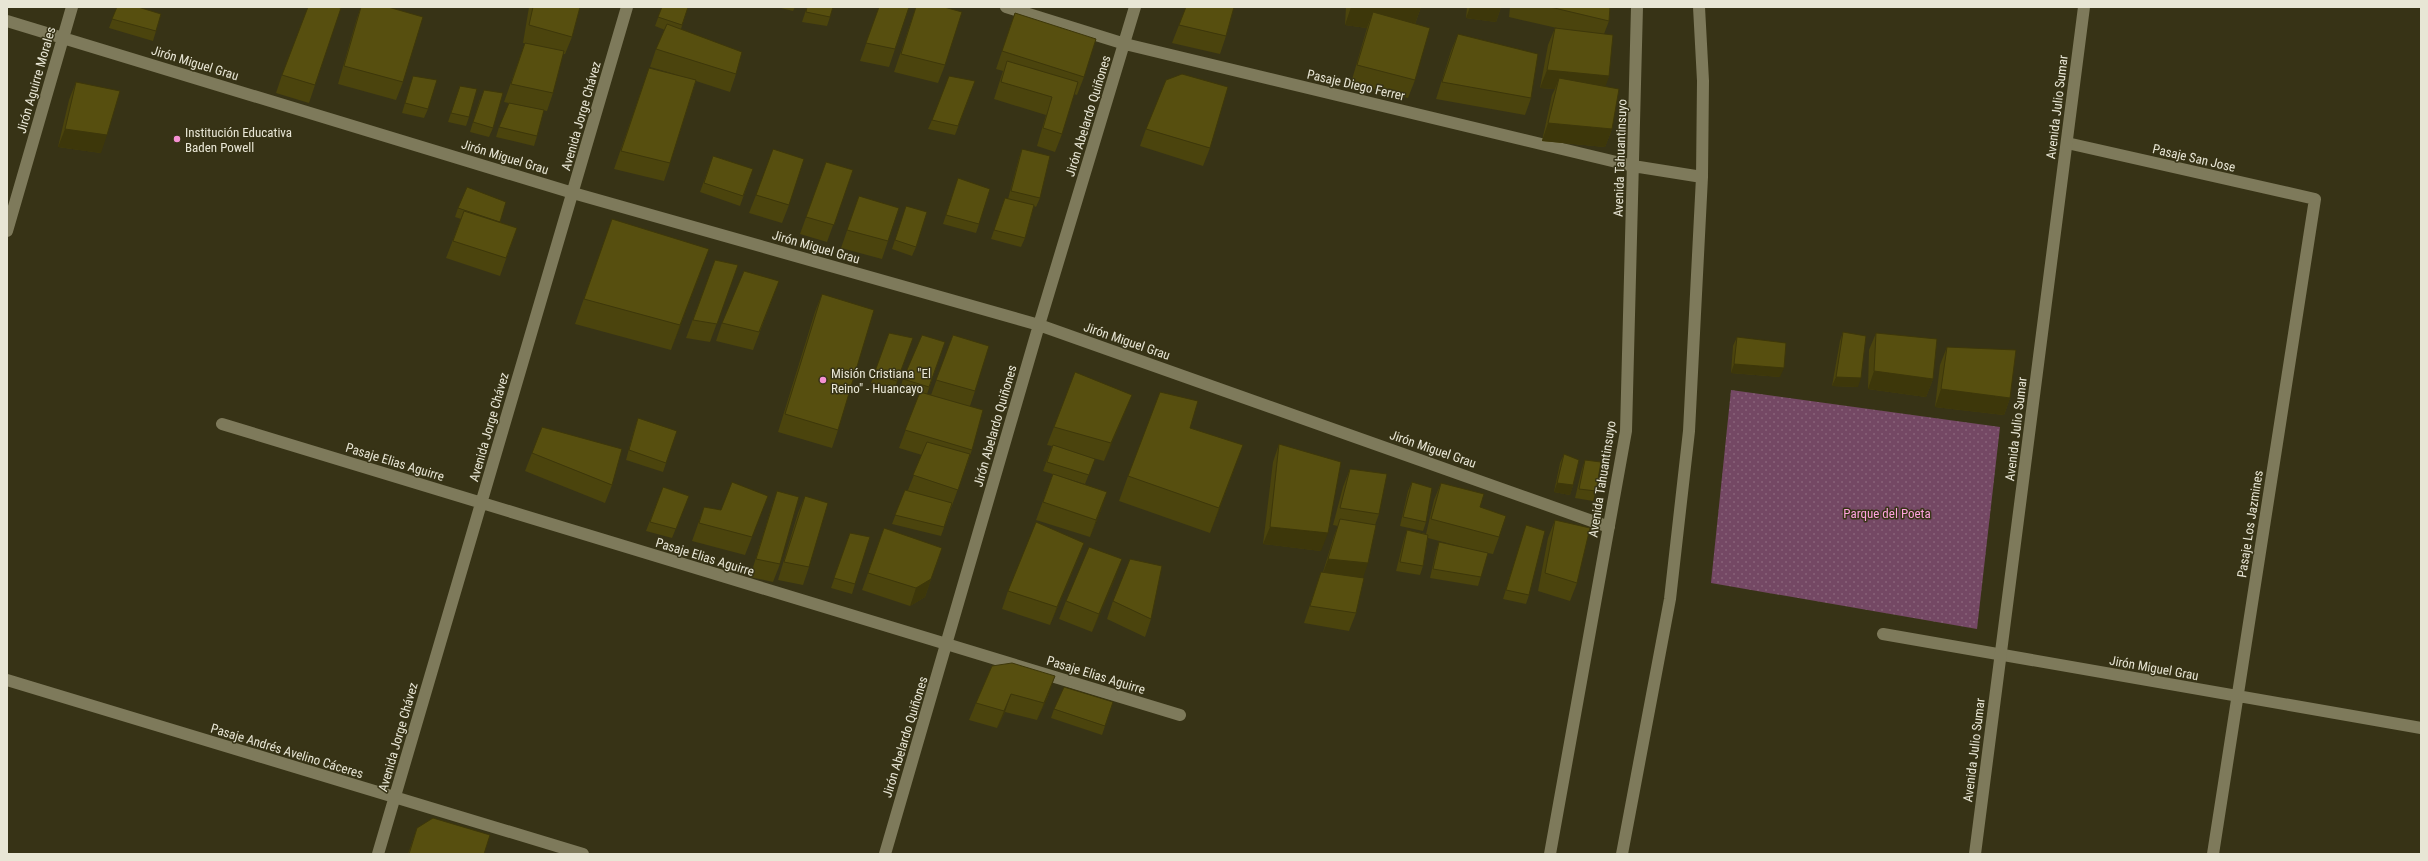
<svg xmlns="http://www.w3.org/2000/svg" width="2428" height="861" font-family="'Roboto Condensed',sans-serif">
	<style>
		.park { fill: url(#park-dots) }
		.lines { fill: none; stroke-linecap: round; stroke-linejoin: round }
		.service { stroke: #7e7a5b; stroke-width: 12 }
		.minor { stroke: #7e7a5b; stroke-width: 12 }
		.tertiary { stroke: #7e7a5b; stroke-width: 12 }
		.wall { fill: #4b440d }
		.shaded-wall { fill: #3d370a }
		.building { fill: #574f0f; stroke: #3d370a }
		.poi-dot { fill: #f591d2; stroke: #373316; stroke-width: 1.5 }
		.labels { text-anchor: middle; dominant-baseline: central; stroke-width: 3; stroke-linejoin: round; paint-order: stroke }
		.street-label { font-size: 13px; fill: #e8e6d5; stroke: #373316 }
		.poi-label { font-size: 13px; fill: #e8e6d5; stroke: #373316; text-anchor: start }
		.park-label { font-size: 13px; fill: #fea2dd; stroke: #373316 }
	</style>
	<defs>
		<pattern id="park-dots" width="8" height="8" patternUnits="userSpaceOnUse"><rect width="8" height="8" fill="#744864"/><path d="M2 2h.1M6 6h.1" fill="none" stroke="#886279" stroke-width="1.8" stroke-linecap="round"/></pattern>
	</defs>
	<rect width="100%" height="100%" fill="#373316"/>
	<path class="park" d="M1731,390l269,37 -23,202 -266,-46z"/>
	<g class="lines">
		<path class="service" d="M2067,143l248,56 -102,655
			M1883,634l538,94"/>
		<path class="minor" d="M1006,7l119,37 508,122 69,11
			M7,21l566,172 466,132 570,202
			M7,231l65,-224
			M222,424l958,291
			M7,680l576,174
			M378,854l249,-847
			M885,854l154,-529 96,-318
			M1550,854l76,-423 11,-424
			M1622,854l48,-255 19,-168 13,-254 1,-96 -4,-74"/>
		<path class="tertiary" d="M1975,854l109,-847"/>
	</g>
	<path class="wall" d="M117,7l39,24 -3,10 -44,-13z
		M361,7h27l15,75 -7,18 -58,-16 19,-66z
		M529,7h51l-8,30 -7,17h-2l-10,39 -6,18 -43,-9 21,-59h-2z
		M662,7h26l-7,22 55,45 -6,18 -34,-11 -26,82 -6,18 -50,-12 35,-101 29,7 -28,-8 6,-18 9,-19 -10,-4z
		M777,7h18l-2,4z
		M807,7l23,10 -3,9 -25,-4z
		M879,7l16,42 -6,18 -29,-6z
		M916,7l29,58 -7,18 -44,-11z
		M1346,7h75l-6,17v56l-7,18 -57,-15 16,-55 -22,-3z
		M1467,7h34l-5,15 -30,-4z
		M1510,7h100l-1,14 -5,13 5,42 -4,10 7,43 -7,18 -63,-6 10,-46 3,-6 -15,-1 8,-43 7,-17h2l-48,-11z
		M1015,13l69,64 -7,18 -3,-1 -12,40 -7,18 -18,-6 9,-31 -52,-16 9,-28 -7,-2z
		M1179,25l47,11 -6,18 -48,-11z
		M1458,34l73,64 -6,17 -89,-16 15,-48z
		M282,75l33,10 -6,18 -33,-10z
		M413,76l15,33 -4,9 -22,-5z
		M975,81l-20,54 -27,-6 4,-9z
		M76,82l25,71 -43,-6 11,-47z
		M460,86l9,31 -3,9 -18,-4z
		M480,99l13,29 -4,9 -19,-5z
		M499,127l38,9 -3,10 -38,-9z
		M1146,129l64,19 -7,18 -63,-20z
		M1022,149l18,49 -4,9 -2,-1 -9,32 -4,9 -30,-8 14,-41 3,1 11,-41z
		M713,156l40,13 -13,37 -40,-14z
		M826,162l27,8 -26,72 -27,-8z
		M958,178l21,46 -3,9 -33,-9z
		M756,195l33,10 -7,18 -33,-10z
		M859,196l29,45 -6,18 -41,-11z
		M906,206l10,41 -4,9 -20,-7z
		M458,208l59,20 -17,48 -54,-18 15,-39 -6,-2z
		M612,219l88,55 -29,76 -96,-26z
		M715,260l23,5 -28,77 -24,-4z
		M779,281l-26,69 -37,-9 6,-18z
		M822,294l16,136 -6,18 -54,-16 37,-120z
		M1843,332l15,55 -26,-1 8,-45z
		M889,333l24,5 -19,52 -23,-7z
		M1876,333l57,46 -7,18 -58,-8 1,-39z
		M953,335l22,56 -5,15 2,44 -31,86 -49,-12 13,-34h3l14,-35 -23,-7 20,-54 -19,-5 3,-10 42,-37 -18,52 4,1z
		M1737,337l43,40 -49,-4 2,-27z
		M1947,347l63,51 -6,17 -69,-8 5,-42z
		M1125,412l-21,49 -11,-3 2,1 -10,25 -42,-13 9,-25 -5,-1 7,-18z
		M638,418l28,45 -3,9 -37,-12 9,-33z
		M1190,428l44,42 -24,63 -91,-32 9,-25z
		M1279,444l42,107 -58,-7 10,-82z
		M532,453l80,32 -7,18 -80,-32z
		M1564,454l9,31 -3,10 -16,-3 6,-29z
		M1585,460l11,31 -3,10 -18,-3 7,-29z
		M1350,469l29,45 -4,11 -13,53 -6,35 -7,18 -45,-8 17,-51h2l11,-36 4,-10 -5,-1 10,-38z
		M1053,474l54,18 -6,18 -11,27 -54,-17z
		M1412,482l14,40 -3,9 -23,-5 8,-35z
		M1441,483l39,24 19,30 -6,17 -5,-1 -10,33 -48,-8 6,-27 3,-9 31,7 -42,-11 -5,28 -3,9 -24,-4 8,-32 3,-9 19,4 8,-34z
		M663,487l26,9 -17,42 -26,-7z
		M777,491l3,73 -7,18 -23,-5 21,-68z
		M768,496l-23,59 -53,-14 12,-34 17,3z
		M805,496l4,71 -6,18 -25,-5 20,-67z
		M1555,520l22,63 -7,18 -32,-10 10,-53z
		M1526,525l3,70 -3,9 -23,-5z
		M884,528l47,51 -6,18 -15,9 -48,-16z
		M850,533l5,51 -3,10 -21,-6z
		M1084,543l-7,18 -27,64 -48,-16 6,-18z
		M1116,576l-24,56 -33,-13 7,-18z
		M1113,601l38,18 -6,18 -38,-18z
		M992,666l57,28 -12,26 -32,-8 -8,16 -28,-8 7,-17z
		M1054,709l51,17 -3,9 -51,-17z
		M417,828l67,26h-76z"/>
	<path class="shaded-wall" d="M1351,7h70l-9,25 -39,-20 -6,16 -22,-3z
		M1470,7h31l-5,15 -30,-4z
		M1547,70l62,6 -6,18 -44,-16 -4,11 -15,-1z
		M1548,123l64,6 -7,18 -63,-6z
		M65,129l42,6 -6,18 -43,-6z
		M709,249l-9,25 -29,76 9,-25z
		M1734,364l50,4 -4,9 -49,-4z
		M1874,371l59,8 -7,18 -58,-8z
		M1836,377l25,1 -3,9 -26,-1z
		M1941,389l69,9 -6,17 -69,-8z
		M1132,395l-7,17 -21,49 7,-18z
		M1243,445l-9,25 -24,63 9,-25z
		M1557,483l16,2 -3,10 -16,-3z
		M1107,492l-6,18 -11,27 6,-17z
		M1270,527l58,6 -7,18 -58,-7z
		M1084,543l-7,18 -27,64 7,-18z
		M1122,559l-6,17 -24,56 7,-18z
		M1328,559l40,4 -6,18 -40,-5z
		M931,579l-6,18 -15,9 6,-18z
		M1055,676l-6,18 -12,26 7,-17z
		M1011,694l-6,18 -8,16z"/>
	<path class="building" d="M117,7h21l23,7 -5,17 -44,-12z
		M308,7h28l5,1 -26,77 -33,-10z
		M361,7h27l35,10 -20,65 -59,-16z
		M533,7h47l-8,30 -43,-12z
		M662,7h26l-6,18 -24,-8z
		M807,7h26l-3,10 -24,-5z
		M879,7h30l-14,42 -29,-6z
		M916,7h28l18,5 -17,53 -44,-11z
		M1186,7h48l-8,29 -47,-11z
		M1550,7h60l-1,14z
		M1373,12l57,16 -15,52 -58,-15z
		M1015,13l81,26 -12,38 -82,-26z
		M667,24l75,28 -6,22 -80,-25z
		M1555,28l58,7 -4,41 -62,-6z
		M1458,34l80,20 -7,44 -89,-16z
		M525,43l39,8 -11,42 -42,-9z
		M1007,61l71,21 -16,52 -19,-6 9,-31 -51,-15z
		M649,68l47,12 -26,83 -49,-12z
		M1182,74l46,13 -18,61 -64,-19 20,-49z
		M413,76l24,4 -9,29 -23,-6z
		M949,76l26,5 -17,45 -26,-6z
		M1559,78l60,11 -7,40 -64,-6z
		M76,82l44,9 -13,44 -42,-6z
		M460,86l17,3 -8,28 -18,-4z
		M484,90l19,3 -10,35 -20,-6z
		M509,103l35,7 -7,26 -38,-9z
		M773,149l31,10 -15,46 -33,-10z
		M1022,149l28,7 -10,42 -29,-7z
		M713,156l40,13 -10,27 -39,-13z
		M826,162l27,8 -19,55 -28,-8z
		M958,178l32,11 -11,35 -33,-9z
		M467,187l39,15 -6,20 -42,-14z
		M859,196l40,12 -11,33 -41,-11z
		M1005,198l29,7 -9,33 -31,-8z
		M906,206l21,6 -11,35 -21,-7z
		M464,211l53,17 -11,30 -53,-17z
		M612,219l97,30 -29,76 -96,-26z
		M715,260l23,5 -21,59 -24,-4z
		M744,271l35,10 -20,51 -37,-9z
		M822,294l52,16 -36,120 -53,-16z
		M1843,332l23,4 -5,42 -25,-1z
		M889,333l24,5 -16,43 -23,-7z
		M1876,333l61,6 -4,40 -59,-8z
		M922,335l23,7 -16,45 -26,-8z
		M953,335l36,11 -14,45 -39,-11z
		M1737,337l49,6 -2,25 -50,-4z
		M1947,347l69,3 -6,48 -69,-9z
		M1075,372l57,23 -21,48 -57,-16z
		M920,392l63,18 -11,40 -67,-20z
		M1160,392l38,9 -8,27 53,17 -24,63 -91,-32z
		M638,418l39,13 -11,32 -37,-13z
		M542,427l80,22 -10,36 -80,-32z
		M927,442l43,12 -12,36 -45,-15z
		M1279,444l62,18 -13,71 -58,-6z
		M1053,445l42,14 -6,16 -42,-13z
		M1564,454l15,6 -6,25 -16,-2z
		M1585,460l16,2 -5,29 -17,-2z
		M1350,469l37,5 -8,40 -39,-6z
		M1053,474l54,18 -11,28 -53,-18z
		M732,482l36,14 -16,41 -53,-14 5,-16 17,3z
		M1412,482l20,6 -6,34 -23,-5z
		M1441,483l43,11 -4,13 26,9 -7,21 -68,-18z
		M663,487l26,9 -13,33 -26,-7z
		M905,490l47,13 -8,24 -49,-12z
		M777,491l22,6 -19,67 -24,-5z
		M805,496l23,7 -19,64 -25,-5z
		M1340,519l36,6 -8,38 -40,-4z
		M1555,520l35,8 -13,55 -32,-10z
		M1036,522l48,21 -27,64 -49,-16z
		M1526,525l19,6 -16,64 -23,-5z
		M884,528l58,20 -11,31 -15,9 -48,-15z
		M1407,530l21,5 -5,31 -23,-4z
		M850,533l20,4 -15,47 -21,-6z
		M1439,542l49,11 -7,24 -48,-8z
		M1089,547l33,12 -23,55 -33,-13z
		M1130,559l32,7 -11,53 -38,-18z
		M1321,572l43,6 -8,35 -46,-7z
		M1012,663l43,13 -11,27 -33,-9 -7,17 -28,-8 16,-37z
		M1064,687l49,15 -8,24 -51,-17z
		M433,818l57,17 -6,19h-75l8,-26z"/>
	<g class="poi-dot">
		<circle cx="177" cy="139" r="4"/>
		<circle cx="823" cy="380" r="4"/>
	</g>
	<g class="labels">
		<g class="street-label">
			<text transform="translate(195 63) rotate(17)">Jirón Miguel Grau</text>
			<text transform="translate(36 80) rotate(-74)">Jirón Aguirre Morales</text>
			<text transform="translate(1356 85) rotate(13)">Pasaje Diego Ferrer</text>
			<text transform="translate(2057 107) rotate(-83)">Avenida Julio Sumar</text>
			<text transform="translate(581 116) rotate(-74)">Avenida Jorge Chávez</text>
			<text transform="translate(1088 116) rotate(-73)">Jirón Abelardo Quiñones</text>
			<text transform="translate(505 157) rotate(17)">Jirón Miguel Grau</text>
			<text transform="translate(1620 158) rotate(-88)">Avenida Tahuantinsuyo</text>
			<text transform="translate(2194 158) rotate(13)">Pasaje San Jose</text>
			<text transform="translate(816 247) rotate(16)">Jirón Miguel Grau</text>
			<text transform="translate(1127 341) rotate(19)">Jirón Miguel Grau</text>
			<text transform="translate(995 426) rotate(-74)">Jirón Abelardo Quiñones</text>
			<text transform="translate(489 427) rotate(-74)">Avenida Jorge Chávez</text>
			<text transform="translate(2016 429) rotate(-83)">Avenida Julio Sumar</text>
			<text transform="translate(1433 449) rotate(19)">Jirón Miguel Grau</text>
			<text transform="translate(395 462) rotate(17)">Pasaje Elias Aguirre</text>
			<text transform="translate(1602 479) rotate(-81)">Avenida Tahuantinsuyo</text>
			<text transform="translate(2250 524) rotate(-81)">Pasaje Los Jazmines</text>
			<text transform="translate(705 557) rotate(17)">Pasaje Elias Aguirre</text>
			<text transform="translate(2154 668) rotate(10)">Jirón Miguel Grau</text>
			<text transform="translate(1096 675) rotate(17)">Pasaje Elias Aguirre</text>
			<text transform="translate(398 737) rotate(-74)">Avenida Jorge Chávez</text>
			<text transform="translate(905 737) rotate(-73)">Jirón Abelardo Quiñones</text>
			<text transform="translate(1974 750) rotate(-83)">Avenida Julio Sumar</text>
			<text transform="translate(287 751) rotate(17)">Pasaje Andrés Avelino Cáceres</text>
		</g>
		<g class="poi-label">
			<text x="185" y="132">Institución Educativa<tspan x="185" dy="15">Baden Powell</tspan></text>
			<text x="831" y="373">Misión Cristiana "El<tspan x="831" dy="15">Reino" - Huancayo</tspan></text>
		</g>
		<g class="park-label">
			<text x="1887" y="513">Parque del Poeta</text>
		</g>
	</g>
	<rect width="2428" height="861" fill="none" stroke="#e8e6d5" stroke-width="16"/>
</svg>
